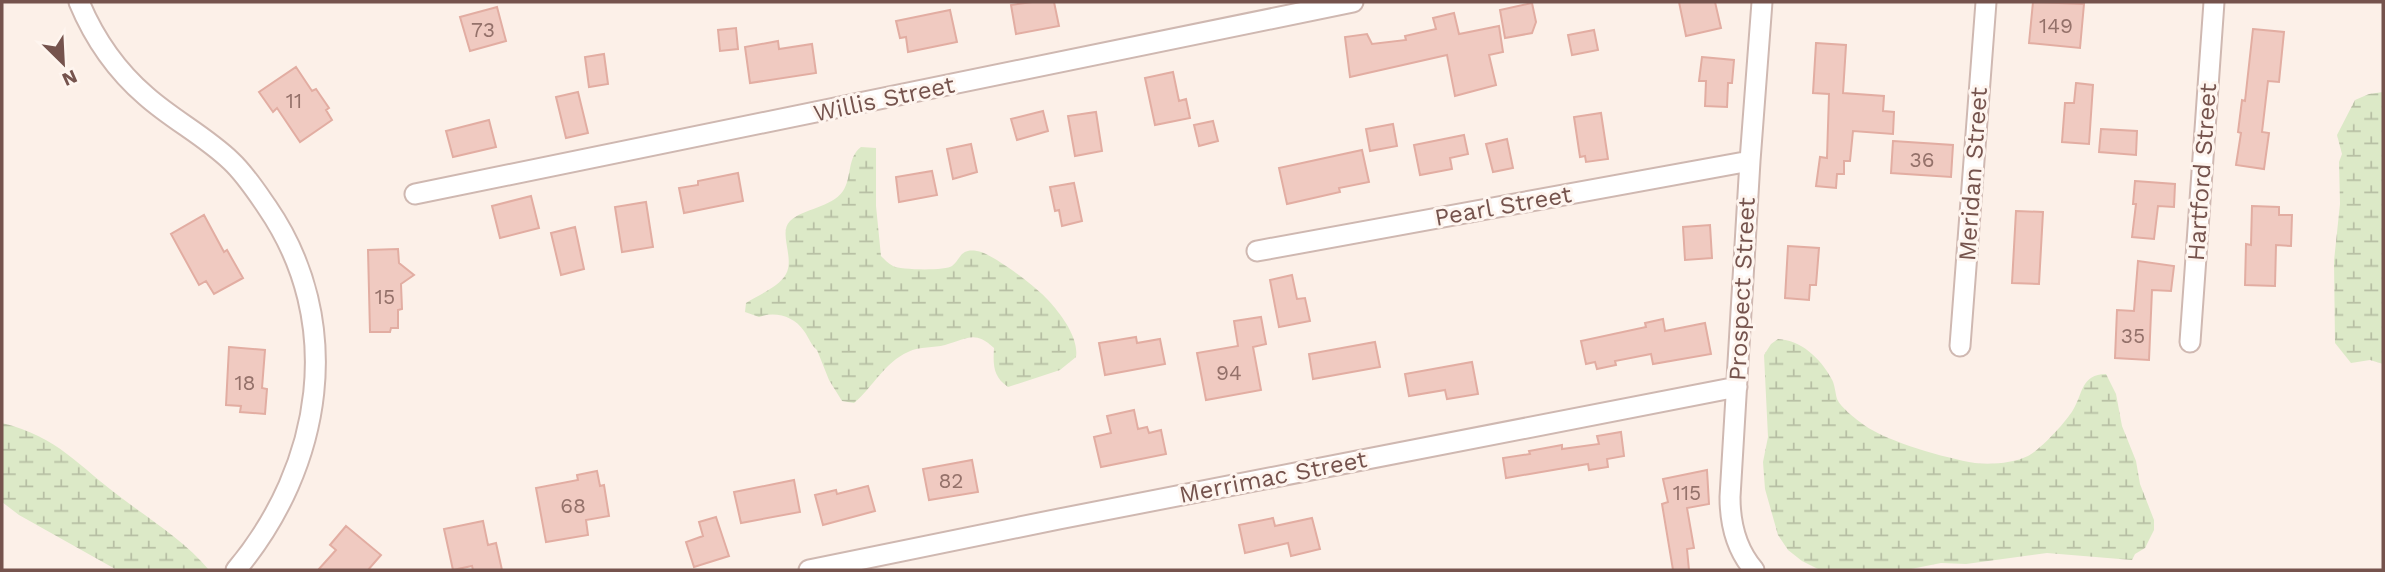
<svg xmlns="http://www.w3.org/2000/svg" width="2385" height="572" font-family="'Work Sans',sans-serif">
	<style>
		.wetland { fill: url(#wetland-marsh) }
		.building { fill: #f0cac1; stroke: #e2ada2; stroke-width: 2 }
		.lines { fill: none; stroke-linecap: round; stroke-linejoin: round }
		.minor-casing { stroke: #cfb8b1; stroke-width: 23 }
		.minor { stroke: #fff; stroke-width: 19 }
		.labels { text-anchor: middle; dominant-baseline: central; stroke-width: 6; stroke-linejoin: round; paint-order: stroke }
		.number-label { font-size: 21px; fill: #94716a }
		.street-label { font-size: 24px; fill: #75534d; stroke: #fef5ef }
	</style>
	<defs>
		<pattern id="wetland-marsh" width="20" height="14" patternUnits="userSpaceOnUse" patternTransform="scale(1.75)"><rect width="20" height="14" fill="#dce9c7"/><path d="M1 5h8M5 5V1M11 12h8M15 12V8" fill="none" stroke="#b7bfa4"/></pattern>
	</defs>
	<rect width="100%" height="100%" fill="#fcf0e8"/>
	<path class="wetland" d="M2383,92v272l-13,-4 -19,3 -16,-20 -1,-82 6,-57 -1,-42 3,-8 -5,-19 18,-35 14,-6z
		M861,147l15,1v58l5,50c3,3 8,8 12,10 6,4 53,5 59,0 9,-7 8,-18 25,-15 15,2 61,37 71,49 13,14 31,38 28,57l-16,13 -52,17c-15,-10 -15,-22 -14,-39 -20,-18 -26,-9 -49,-3 -11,3 -25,1 -37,7 -23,10 -35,35 -54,51l-12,-2 -13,-21 -12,-30c-6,-5 -8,-12 -13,-19 -10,-15 -29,-20 -45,-14l-14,-5 1,-9c12,-8 33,-16 40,-29 9,-16 -8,-41 4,-53 14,-13 41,-13 53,-30 9,-13 4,-34 18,-44z
		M1778,339c23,1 42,19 53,39 4,6 4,14 6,21 4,9 19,20 27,26 24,17 81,33 111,38 16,2 39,0 53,-7 12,-6 38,-34 45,-46 10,-16 8,-36 33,-36l10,20 6,32 14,35 4,23 14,36v10l-9,18 -10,6 -3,6 -85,-7 -81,11 -25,-1 -35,7h-86l-18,-9 -14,-11 -10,-15 -13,-46 -2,-27 5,-25 -4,-82 7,-11z
		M2,423c57,14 76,43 121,76 29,22 63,43 86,71h-92l-98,-55 -17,-13z"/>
	<path class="building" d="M1032,2h22l5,24 -43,8 -5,-29z
		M1679,2h36l6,26 -35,8z
		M2033,2l51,2 -4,44 -51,-5z
		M1532,3l4,19 -4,11 -27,5 -5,-28z
		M497,7l9,34 -36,10 -10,-34z
		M950,10l7,32 -49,10 -2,-15 -6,1 -4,-17z
		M1454,13l5,21 40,-8 4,26 -14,3 7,30 -41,11 -8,-41 -97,22 -5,-40 22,-3 5,10 34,-4 -1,-4 31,-7 -3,-11z
		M736,28l2,21 -18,2 -2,-21z
		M2253,29l31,3 -5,50 -11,-1 -6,51 7,1 -5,36 -28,-4 5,-32 -3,-1 4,-32 3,1z
		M1594,30l4,20 -26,5 -4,-20z
		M778,41l1,8 33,-5 4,29 -66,10 -5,-36z
		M1816,43l30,2 -3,48 41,3 -1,15 11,1 -1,22 -40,-3 -3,30h-6v13h-7l-1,14 -20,-2 4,-29 7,1 2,-64 -16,-1z
		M604,54l4,30 -19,3 -4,-30z
		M1702,57l32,3 -2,23h-4l-1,24 -22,-1 1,-25h-7z
		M296,67l16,24 4,-2 13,19 -3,2 6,10 -32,22 -23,-34 -4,4 -14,-20z
		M1173,72l6,29 7,-2 4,19 -35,7 -10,-47z
		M2076,83l17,2 -4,59 -27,-2 3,-39h9z
		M578,92l10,41 -22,5 -10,-41z
		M1043,111l5,20 -31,9 -6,-21z
		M1096,112l6,39 -27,5 -7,-40z
		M1601,113l7,46 -22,3 -1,-6 -5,1 -6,-40z
		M489,120l7,27 -43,10 -7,-26z
		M1213,121l5,20 -19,5 -5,-21z
		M1393,124l4,22 -27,5 -4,-22z
		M2101,129l36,2 -1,24 -37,-3z
		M1464,135l4,19 -18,4 2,11 -32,6 -6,-30z
		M1507,139l6,29 -20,4 -7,-28z
		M1893,141l60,4 -2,32 -60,-4z
		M971,144l6,28 -24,7 -6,-30z
		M1362,150l7,32 -30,6 1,4 -53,12 -8,-36z
		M932,171l5,24 -38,7 -3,-25z
		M738,173l5,28 -59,12 -5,-25 19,-3v-4z
		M2135,181l40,3 -1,23 -16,-1 -4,33 -22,-2 4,-33h-3z
		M1074,183l8,38 -20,5 -3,-16 -4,1 -5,-24z
		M531,196l8,32 -39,10 -8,-32z
		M646,202l7,45 -31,5 -7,-45z
		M2252,206l27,1v8h13l-1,31 -15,-1 -1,41 -30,-1 1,-41 5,1z
		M2016,211l27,1 -4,72 -27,-1z
		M204,215l20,37 3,-2 16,28 -29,16 -8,-13 -7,4 -28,-51z
		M1710,225l2,33 -27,2 -2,-33z
		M575,227l9,42 -23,6 -10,-42z
		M1788,246l31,2 -3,37h-6l-1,15 -24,-2z
		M398,249l1,14 15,12 -13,9 1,25 -4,1v18h-7l-1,4h-20l-2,-82z
		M2138,261l36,5 -3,25 -19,-1 -3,70 -34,-2 2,-48 17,1z
		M1292,275l5,24 8,-1 5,23 -31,6 -9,-47z
		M1261,317l5,27 -13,3 8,43 -55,10 -9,-47 41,-7 -4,-25z
		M1663,319l2,12 40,-8 6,31 -58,10 -2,-10 -36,7 1,4 -19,4 -2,-7 -9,2 -5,-23 65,-14 -1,-4z
		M1136,337l1,6 23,-4 5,25 -60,11 -6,-32z
		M1375,342l5,25 -67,12 -4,-25z
		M229,347l36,3 -3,38 5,1 -2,25 -25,-2 1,-6 -15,-1z
		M1472,362l6,32 -31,5 -2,-9 -36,6 -4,-22z
		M1134,410l4,19 9,-2 2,6 12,-3 5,24 -65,13 -7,-30 17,-4 -4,-17z
		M1621,432l3,24 -17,3 1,8 -19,3 -1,-6 -82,14 -3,-20 27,-4 -1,-3 33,-6v4l37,-5 -2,-8z
		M972,460l6,32 -49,8 -6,-31z
		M1707,470l2,34 -22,4 7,40 -7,1 2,21h-16l-11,-66 6,-2 -5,-23z
		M597,471l3,15 4,-1 5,31 -23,4 2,15 -42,7 -10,-54 42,-8 -1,-5z
		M794,480l6,32 -59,11 -7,-31z
		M868,486l7,25 -52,14 -8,-30 21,-5 1,4z
		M716,517l13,39 -35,11 -8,-25 17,-6 -4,-14z
		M1273,518l2,8 37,-8 8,31 -29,7 -3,-13 -43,10 -6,-28z
		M483,521l5,24 8,-2 6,27h-29l-1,-4 -19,4 -9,-41z
		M346,526l35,29 -13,15h-50l18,-20 -6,-5z"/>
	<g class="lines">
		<defs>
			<path id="minor" d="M79,2c15,36 38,69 67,94 27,24 59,40 85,65 14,13 25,30 36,46 79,115 56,259 -31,363
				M415,194l938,-192
				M1257,251l493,-90
				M2190,342l24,-340
				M1960,346l26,-344
				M809,570l250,-51 678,-132
				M1754,570c-18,-21 -24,-46 -24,-73l20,-336 12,-159"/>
		</defs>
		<use href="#minor" class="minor-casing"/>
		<use href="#minor" class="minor"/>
	</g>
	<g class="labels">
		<g class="number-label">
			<text x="2056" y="25">149</text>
			<text x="483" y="29">73</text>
			<text x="294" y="100">11</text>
			<text x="1922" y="159">36</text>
			<text x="385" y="296">15</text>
			<text x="2133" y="335">35</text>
			<text x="1229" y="372">94</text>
			<text x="245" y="382">18</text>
			<text x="951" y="480">82</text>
			<text x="1687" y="492">115</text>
			<text x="573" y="505">68</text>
		</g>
		<g class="street-label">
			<text transform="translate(884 99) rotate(-12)">Willis Street</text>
			<text transform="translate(2202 172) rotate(-86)">Hartford Street</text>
			<text transform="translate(1973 174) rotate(-86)">Meridan Street</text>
			<text transform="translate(1503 206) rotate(-10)">Pearl Street</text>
			<text transform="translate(1742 289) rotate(-87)">Prospect Street</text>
			<text transform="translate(1273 477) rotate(-11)">Merrimac Street</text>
		</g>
	</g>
	<rect width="2385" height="572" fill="none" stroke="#75534d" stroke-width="7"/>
	<g transform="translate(63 63) rotate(156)" stroke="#fef5ef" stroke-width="5" paint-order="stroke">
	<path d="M0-5L12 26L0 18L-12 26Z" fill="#75534d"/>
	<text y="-10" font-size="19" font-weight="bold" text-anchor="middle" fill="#75534d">N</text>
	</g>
</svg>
